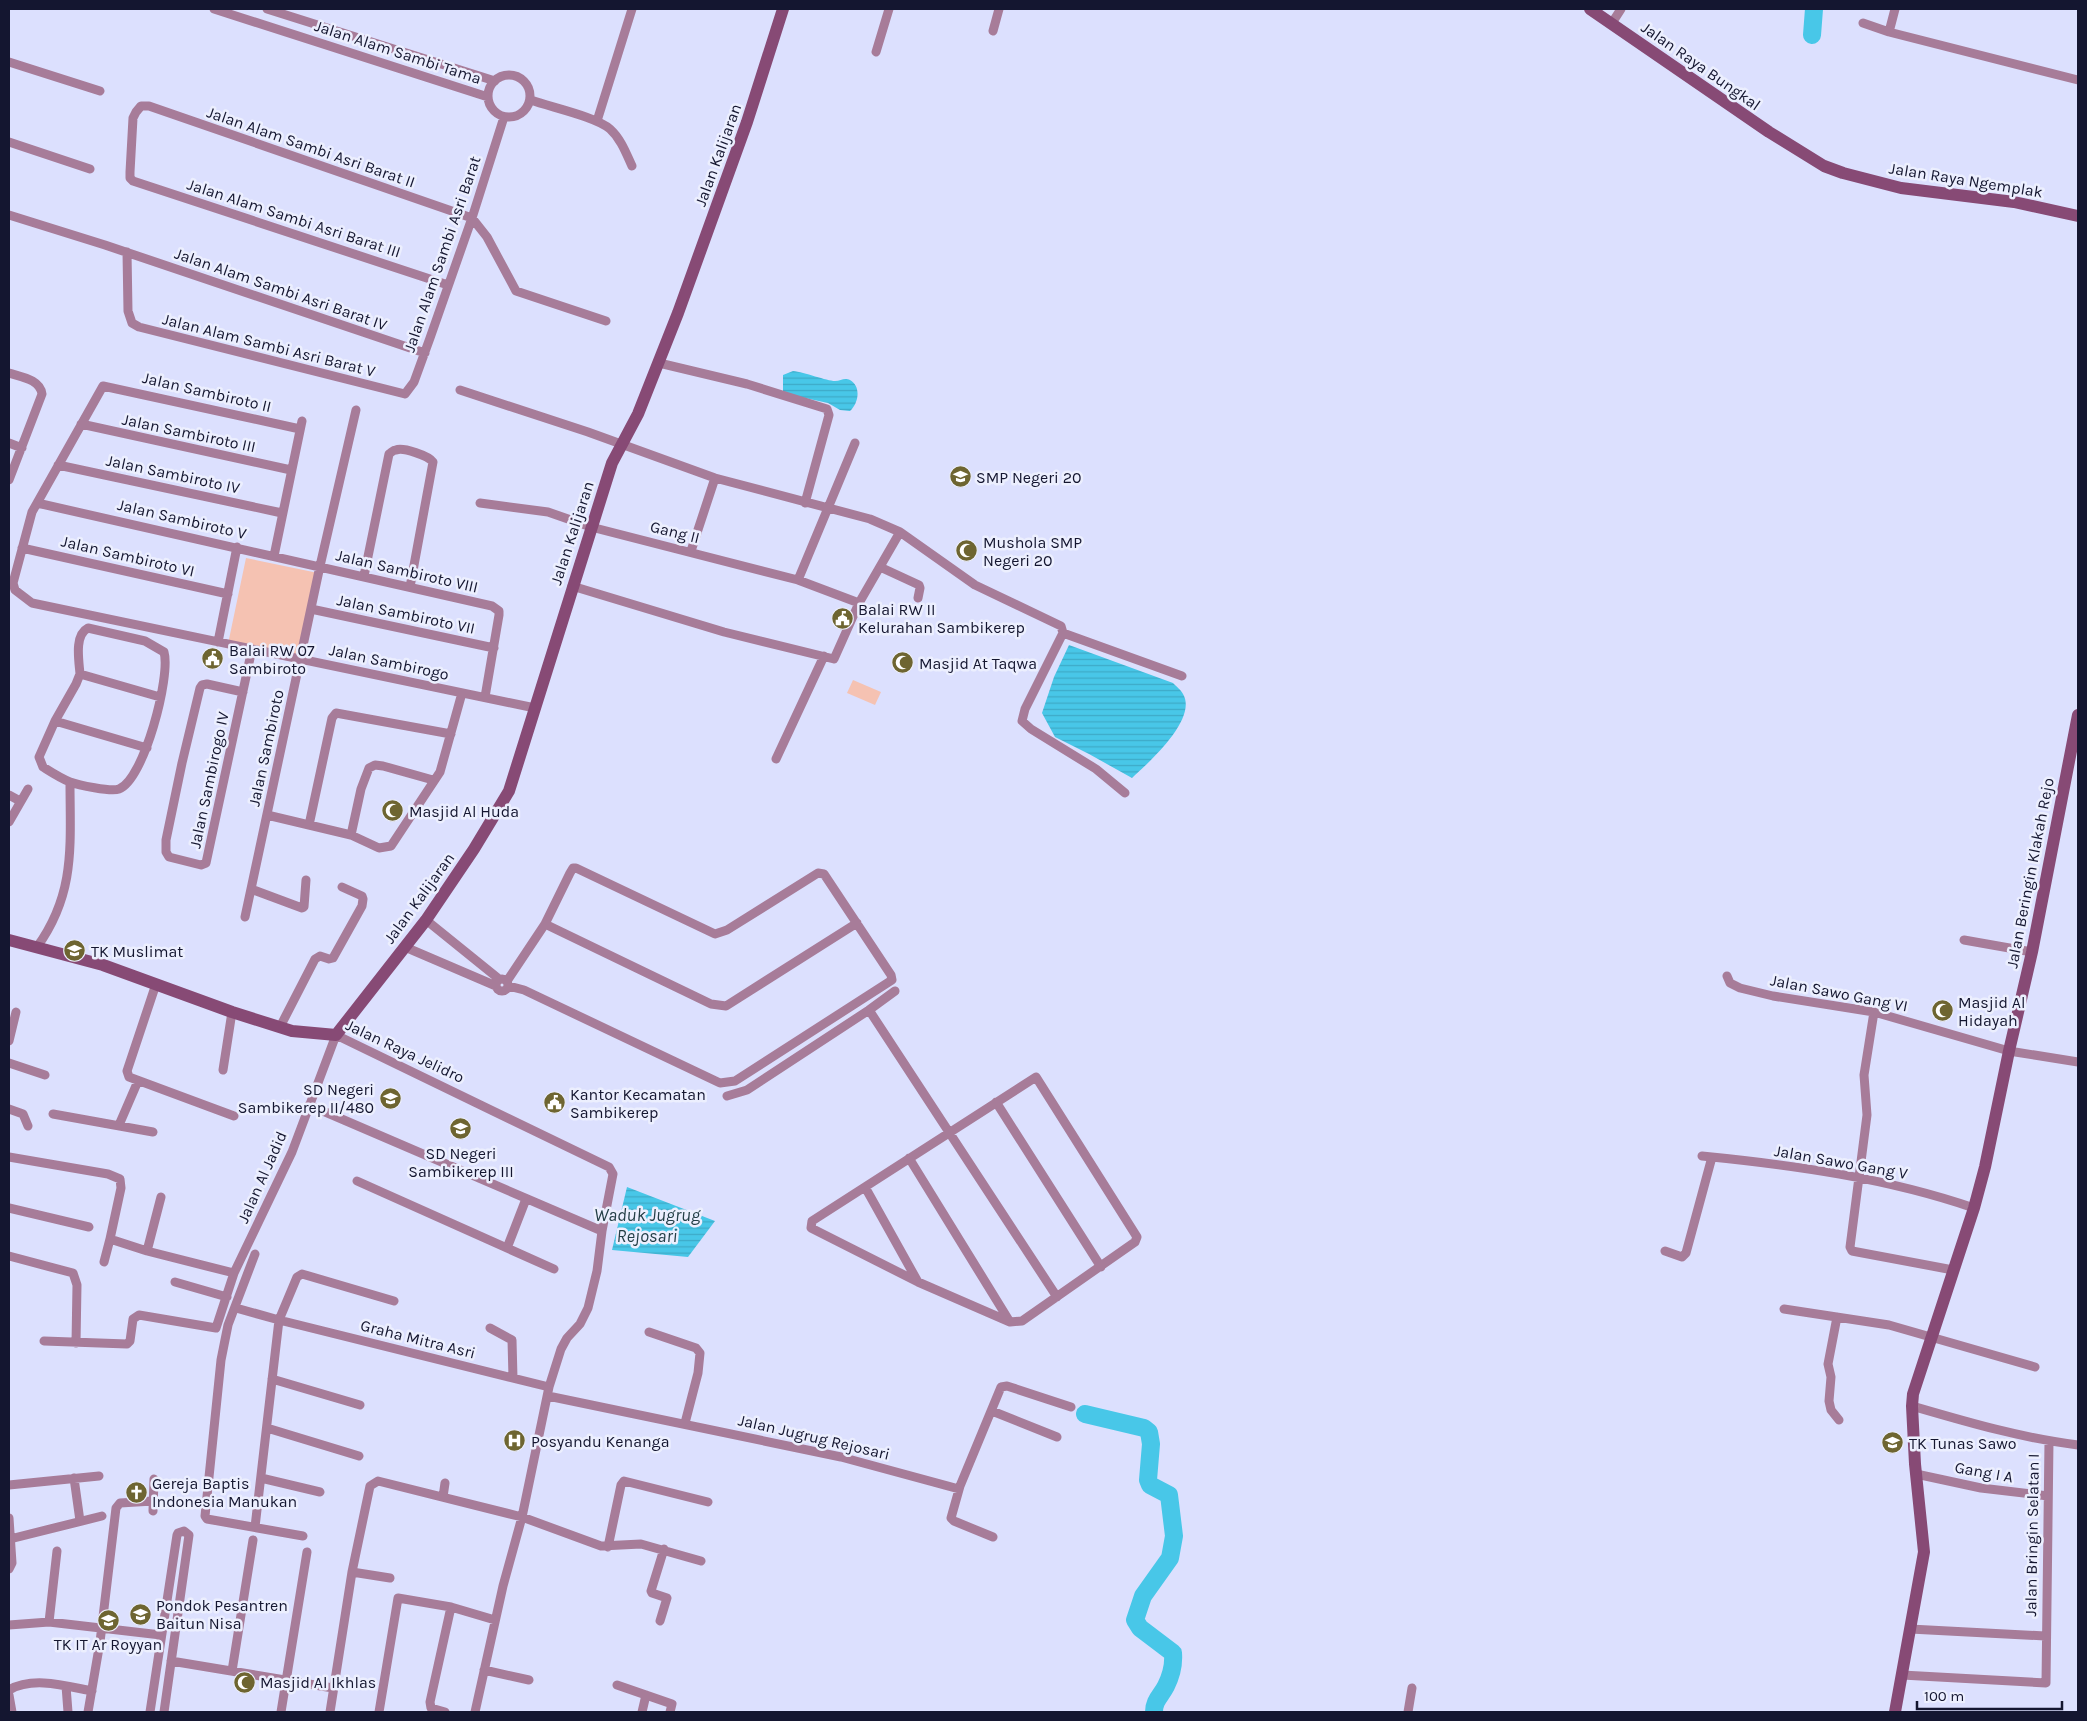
<svg xmlns="http://www.w3.org/2000/svg" width="2087" height="1721" font-family="Karla,sans-serif">
	<style>
		.green { fill: #f5c2b2 }
		.water { fill: url(#water-rules) }
		.lines { fill: none; stroke-linecap: round; stroke-linejoin: round }
		.river { stroke: #48c7e8; stroke-width: 18 }
		.street { stroke: #a77c99; stroke-width: 9 }
		.secondary { stroke: #874a75; stroke-width: 12 }
		.labels { text-anchor: middle; dominant-baseline: central; stroke-width: 5; stroke-linejoin: round; paint-order: stroke }
		.street-label { font-size: 16px; fill: #141630; stroke: #eceffe }
		.poi-label { font-size: 16px; fill: #141630; stroke: #eceffe; text-anchor: start }
		.water-label { font-size: 18px; font-style: italic; fill: #243f47; stroke: #eceffe }
	</style>
	<defs>
		<pattern id="water-rules" width="6" height="5" patternUnits="userSpaceOnUse" patternTransform="scale(1.25)"><rect width="6" height="5" fill="#48c7e8"/><path d="M0 2.5h6" fill="none" stroke="#3eaac7"/></pattern>
	</defs>
	<rect width="100%" height="100%" fill="#dce0fe"/>
	<path class="green" d="M246,558l72,15 -17,86 -73,-15z
		M853,680l28,12 -6,13 -28,-12z"/>
	<path class="water" d="M793,371c11,1 34,10 42,10 6,0 9,-4 15,-1 12,7 8,24 0,31l-10,-1 -12,-7 -42,-9 -3,-3v-16z
		M1069,645l104,38c3,3 8,7 10,11 15,25 -35,69 -51,84l-43,-24 -34,-17 -13,-24 12,-36z
		M627,1187l88,34 -27,36 -76,-7z"/>
	<g class="lines">
		<path class="river" d="M1812,35l2,-26
			M1085,1414l59,14 5,4 2,12 -3,36 2,5 19,10 5,41 -4,22 -27,38 -8,24 5,8 33,25c1,12 -2,23 -7,33 -5,10 -12,14 -12,26"/>
		<path class="street" d="M214,9l274,88
			M267,9l228,72
			M1612,23l9,-14
			M1863,23l26,9 189,48
			M993,31l6,-22
			M1889,32l6,-23
			M876,52l13,-43
			M9,62l91,29
			M488 96a21 21 0 1 1 42 0a21 21 0 1 1-42 0Z
			M531,100c19,7 66,17 79,29 11,10 16,24 22,37
			M597,121l35,-112
			M9,142l81,27
			M9,215l96,30 320,108
			M127,252l1,59 4,12 7,4 266,67 9,-12 16,-44 42,-120 32,-101
			M448,285l-315,-104 -3,-3v-6l3,-54 3,-6 5,-6h8l323,112 15,19 29,54 90,30
			M659,363l88,21 80,25 2,6 -24,88
			M9,373c12,4 31,6 33,21l-33,86
			M460,390l128,42 127,46 155,41 30,13 75,53 86,41 2,7 -38,76 -3,12 9,8 65,40 29,24
			M81,424l210,46
			M300,429l-197,-43 -71,126 -19,71 2,7 17,13 503,105
			M9,443l13,5
			M58,465l224,48
			M37,503l455,103 7,5v4l-14,82
			M480,503l68,9 43,15 207,53 61,23
			M22,548l206,46
			M691,551l24,-73
			M274,556l28,-135
			M880,567l39,18 1,3 -2,10
			M364,576l25,-122c3,-2 4,-4 7,-4 7,-3 33,6 37,12l-23,125
			M798,580l57,-137
			M572,586l152,46 110,27 25,-56 41,-71
			M311,609l183,39
			M1063,633l119,43
			M218,642l19,-95
			M80,674c-1,-13 -6,-39 8,-46l57,13 19,11c7,24 -20,128 -45,137 -8,3 -41,-4 -49,-7 -10,-4 -19,-10 -27,-15l-4,-10 16,-36 92,27
			M243,692l-36,-8 -5,1 -2,3 -18,75 -16,77v12l3,5 32,8 5,-2 46,-214
			M55,721l21,-37 4,-10 80,23
			M776,759l48,-103
			M9,795l11,6
			M267,815l84,20 28,13 12,-2 49,-74 22,-79
			M9,822l19,-33
			M309,825l23,-107 4,-5 115,21
			M351,835l10,-46 8,-21 6,-3 8,1 50,14
			M251,889l51,19 2,-1 2,-27
			M245,917l75,-351 36,-156
			M426,920l73,59
			M545,924l166,80 15,2 131,-83
			M1964,940l68,12
			M37,947c39,-54 33,-102 33,-165
			M405,947l91,39
			M1727,976l3,7 10,5 33,8 101,16 135,39 69,11
			M496 985a6 6 0 1 1 12 0a6 6 0 1 1-12 0Z
			M507,981l38,-57 25,-51 3,-5h3l139,66 12,-4 91,-57 6,1 67,101 1,5 -157,101 -15,2 -196,-93 -15,-4
			M156,984l-29,87 2,6 105,39
			M869,1010l26,-19
			M1874,1012l-10,63 3,40 -17,132 2,4 101,19
			M280,1027l35,-68 5,-3 9,3 4,-1 29,-52 1,-7 -1,-3 -20,-9
			M9,1041l7,-29
			M9,1063l36,12
			M223,1070l9,-58
			M1036,1077l101,160 -2,5 -113,79 -12,1 -92,-40 -107,-54 1,-7z
			M727,1096l20,-6 122,-80 188,287
			M996,1102l105,165
			M309,1105l293,126
			M9,1109l14,5 5,12
			M53,1114l100,18
			M119,1125l19,-44
			M1702,1156c91,9 185,22 272,52
			M9,1157l99,17 12,5 1,9 -11,51
			M909,1158l101,164
			M357,1181l197,88
			M865,1187l53,95
			M9,1208l80,19
			M507,1248l19,-49
			M147,1251l14,-54
			M1665,1251l17,6 4,-4 26,-96
			M255,1254l-27,71 -7,35 -16,156 2,3 96,17
			M9,1256l64,17 4,12 -1,58
			M104,1262l6,-23 37,12 87,22
			M175,1282l52,15
			M236,1308l43,12 270,67
			M1784,1309l105,16 146,42
			M1837,1317l-9,47 3,13 -2,24 2,9 8,10
			M490,1328l22,12 1,38
			M649,1332l47,16 4,5 -2,20 -13,50
			M44,1341l83,3 3,-3 3,-22 6,-4 77,13 18,-55 58,-121 44,-117 273,132 4,7 -11,57 -5,40 -9,37 -8,16 -13,14 -6,11 -12,38 -27,130 -19,69 -28,126
			M272,1379l88,26
			M548,1396l293,61 118,32
			M1912,1406c55,16 109,32 166,39
			M992,1411l65,26
			M267,1428l92,28
			M1916,1474l65,14 67,8
			M74,1478l6,43
			M261,1478l59,14
			M9,1485l90,-9
			M443,1497l2,-14
			M153,1511l1,-32
			M9,1518l3,45 -3,6
			M255,1527l24,-207 18,-43 5,-3 92,27
			M993,1537l-39,-16 -3,-3 9,-32 41,-99 6,-1 64,21
			M10,1539l92,-23
			M608,1547l13,-62 3,-4 84,21
			M352,1572l38,6
			M660,1621l7,-23 -15,-5 -1,-2 13,-42
			M49,1622l8,-71
			M9,1625l40,-3 112,13
			M1910,1629l135,7
			M171,1661l162,27
			M484,1670l45,10
			M232,1671l21,-131
			M1902,1675l144,8 3,-242
			M617,1685l55,19 -2,8
			M66,1686l2,26
			M9,1690c24,-14 57,-4 83,1
			M9,1695l3,17
			M88,1712l12,-70 16,-134 4,-5 33,-2
			M150,1712l27,-177 1,-2 6,-2 5,4 -25,177
			M281,1712l26,-160
			M330,1712l22,-140 18,-86 8,-5 144,36 79,29 40,-2 60,17
			M379,1712l19,-114 53,9 44,13
			M445,1712l-14,-4 -1,-6 21,-95
			M642,1712l4,-17
			M1408,1712l4,-24"/>
		<path class="secondary" d="M1590,9l179,123 55,34 19,7 58,15 113,14 64,14
			M9,940l94,25 129,47 60,19 44,4 90,-115 48,-71 35,-58 103,-328 26,-49 40,-101 69,-191 36,-113
			M1895,1712l29,-160 -9,-88 -3,-58 1,-12 61,-186 11,-41 24,-116 23,-99 46,-237"/>
	</g>
	<defs>
		<symbol id="school-disc" viewBox="-11 -11 22 22"><circle r="9.5" fill="#6e6531" stroke="#eceffe"/><path d="M0-5L7-2L0 1L-7-2ZM-4 1L0 2.5L4 1V4Q0 6-4 4Z" fill="#fff"/></symbol>
		<symbol id="mosque-disc" viewBox="-11 -11 22 22"><circle r="9.5" fill="#6e6531" stroke="#eceffe"/><path d="M3.5-4.9A6 6 0 1 0 3.5 4.9A5 5 0 1 1 3.5-4.9Z" fill="#fff"/></symbol>
		<symbol id="civic-disc" viewBox="-11 -11 22 22"><circle r="9.5" fill="#6e6531" stroke="#eceffe"/><path d="M-.6-6.5H3V-4.5H.6V-3L4-1V1h2V6H-6V1h2V-1L-.6-3ZM-1.2 2.5V6h2.4V2.5Z" fill="#fff"/></symbol>
		<symbol id="hospital-disc" viewBox="-11 -11 22 22"><circle r="9.5" fill="#6e6531" stroke="#eceffe"/><path d="M-5-5h3v3.5h4V-5h3V5h-3V1.5h-4V5h-3Z" fill="#fff"/></symbol>
		<symbol id="church-disc" viewBox="-11 -11 22 22"><circle r="9.5" fill="#6e6531" stroke="#eceffe"/><path d="M-1.2-6h2.4v3.5h3.3v2.4h-3.3V6h-2.4V-.1h-3.3v-2.4h3.3Z" fill="#fff"/></symbol>
	</defs>
	<g fill-rule="evenodd">
		<use href="#school-disc" x="948" y="464" width="25" height="25"/>
		<use href="#mosque-disc" x="954" y="538" width="25" height="25"/>
		<use href="#civic-disc" x="830" y="606" width="25" height="25"/>
		<use href="#civic-disc" x="200" y="646" width="25" height="25"/>
		<use href="#mosque-disc" x="890" y="650" width="25" height="25"/>
		<use href="#mosque-disc" x="380" y="798" width="25" height="25"/>
		<use href="#school-disc" x="62" y="938" width="25" height="25"/>
		<use href="#mosque-disc" x="1930" y="998" width="25" height="25"/>
		<use href="#school-disc" x="378" y="1086" width="25" height="25"/>
		<use href="#civic-disc" x="542" y="1090" width="25" height="25"/>
		<use href="#school-disc" x="448" y="1116" width="25" height="25"/>
		<use href="#hospital-disc" x="502" y="1428" width="25" height="25"/>
		<use href="#school-disc" x="1880" y="1430" width="25" height="25"/>
		<use href="#church-disc" x="124" y="1480" width="25" height="25"/>
		<use href="#school-disc" x="128" y="1602" width="25" height="25"/>
		<use href="#school-disc" x="96" y="1608" width="25" height="25"/>
		<use href="#mosque-disc" x="232" y="1670" width="25" height="25"/>
	</g>
	<g class="labels">
		<g class="street-label">
			<text transform="translate(398 52) rotate(18)">Jalan Alam Sambi Tama</text>
			<text transform="translate(1701 66) rotate(35)">Jalan Raya Bungkal</text>
			<text transform="translate(311 147) rotate(19)">Jalan Alam Sambi Asri Barat II</text>
			<text transform="translate(718 155) rotate(-70)">Jalan Kalijaran</text>
			<text transform="translate(1966 180) rotate(9)">Jalan Raya Ngemplak</text>
			<text transform="translate(294 218) rotate(18)">Jalan Alam Sambi Asri Barat III</text>
			<text transform="translate(442 254) rotate(-71)">Jalan Alam Sambi Asri Barat</text>
			<text transform="translate(281 289) rotate(19)">Jalan Alam Sambi Asri Barat IV</text>
			<text transform="translate(269 345) rotate(14)">Jalan Alam Sambi Asri Barat V</text>
			<text transform="translate(207 392) rotate(13)">Jalan Sambiroto II</text>
			<text transform="translate(189 433) rotate(12)">Jalan Sambiroto III</text>
			<text transform="translate(173 474) rotate(12)">Jalan Sambiroto IV</text>
			<text transform="translate(182 519) rotate(13)">Jalan Sambiroto V</text>
			<text transform="translate(675 532) rotate(14)">Gang II</text>
			<text transform="translate(572 533) rotate(-72)">Jalan Kalijaran</text>
			<text transform="translate(128 556) rotate(13)">Jalan Sambiroto VI</text>
			<text transform="translate(407 571) rotate(13)">Jalan Sambiroto VIII</text>
			<text transform="translate(406 614) rotate(12)">Jalan Sambiroto VII</text>
			<text transform="translate(389 662) rotate(12)">Jalan Sambirogo</text>
			<text transform="translate(266 748) rotate(-78)">Jalan Sambiroto</text>
			<text transform="translate(209 780) rotate(-78)">Jalan Sambirogo IV</text>
			<text transform="translate(2030 873) rotate(-79)">Jalan Beringin Klakah Rejo</text>
			<text transform="translate(419 898) rotate(-54)">Jalan Kalijaran</text>
			<text transform="translate(1839 993) rotate(11)">Jalan Sawo Gang VI</text>
			<text transform="translate(405 1051) rotate(25)">Jalan Raya Jelidro</text>
			<text transform="translate(1841 1162) rotate(10)">Jalan Sawo Gang V</text>
			<text transform="translate(262 1177) rotate(-66)">Jalan Al Jadid</text>
			<text transform="translate(418 1339) rotate(14)">Graha Mitra Asri</text>
			<text transform="translate(814 1437) rotate(13)">Jalan Jugrug Rejosari</text>
			<text transform="translate(1984 1472) rotate(10)">Gang I A</text>
			<text transform="translate(2032 1535) rotate(-89)">Jalan Bringin Selatan I</text>
		</g>
		<g class="poi-label">
			<text x="976" y="477">SMP Negeri 20</text>
			<text x="983" y="542">Mushola SMP<tspan x="983" dy="18">Negeri 20</tspan></text>
			<text x="858" y="609">Balai RW II<tspan x="858" dy="18">Kelurahan Sambikerep</tspan></text>
			<text x="229" y="650">Balai RW 07<tspan x="229" dy="18">Sambiroto</tspan></text>
			<text x="919" y="663">Masjid At Taqwa</text>
			<text x="409" y="811">Masjid Al Huda</text>
			<text x="91" y="951">TK Muslimat</text>
			<text x="1958" y="1002">Masjid Al<tspan x="1958" dy="18">Hidayah</tspan></text>
			<text x="374" y="1089" text-anchor="end">SD Negeri<tspan x="374" dy="18">Sambikerep II/480</tspan></text>
			<text x="570" y="1094">Kantor Kecamatan<tspan x="570" dy="18">Sambikerep</tspan></text>
			<text x="461" y="1153" text-anchor="middle">SD Negeri<tspan x="461" dy="18">Sambikerep III</tspan></text>
			<text x="531" y="1441">Posyandu Kenanga</text>
			<text x="1909" y="1443">TK Tunas Sawo</text>
			<text x="152" y="1483">Gereja Baptis<tspan x="152" dy="18">Indonesia Manukan</tspan></text>
			<text x="156" y="1605">Pondok Pesantren<tspan x="156" dy="18">Baitun Nisa</tspan></text>
			<text x="108" y="1644" text-anchor="middle">TK IT Ar Royyan</text>
			<text x="260" y="1682">Masjid Al Ikhlas</text>
		</g>
		<g class="water-label">
			<text x="647" y="1215">Waduk Jugrug<tspan x="647" dy="21">Rejosari</tspan></text>
		</g>
	</g>
	<rect width="2087" height="1721" fill="none" stroke="#141630" stroke-width="20"/>
	<path d="M1917 1701v8h145v-8" fill="none" stroke="#141630" stroke-width="2.5"/>
	<text x="1924" y="1701" font-size="15" fill="#141630" stroke="#eceffe" stroke-width="4" paint-order="stroke">100 m</text>
</svg>
